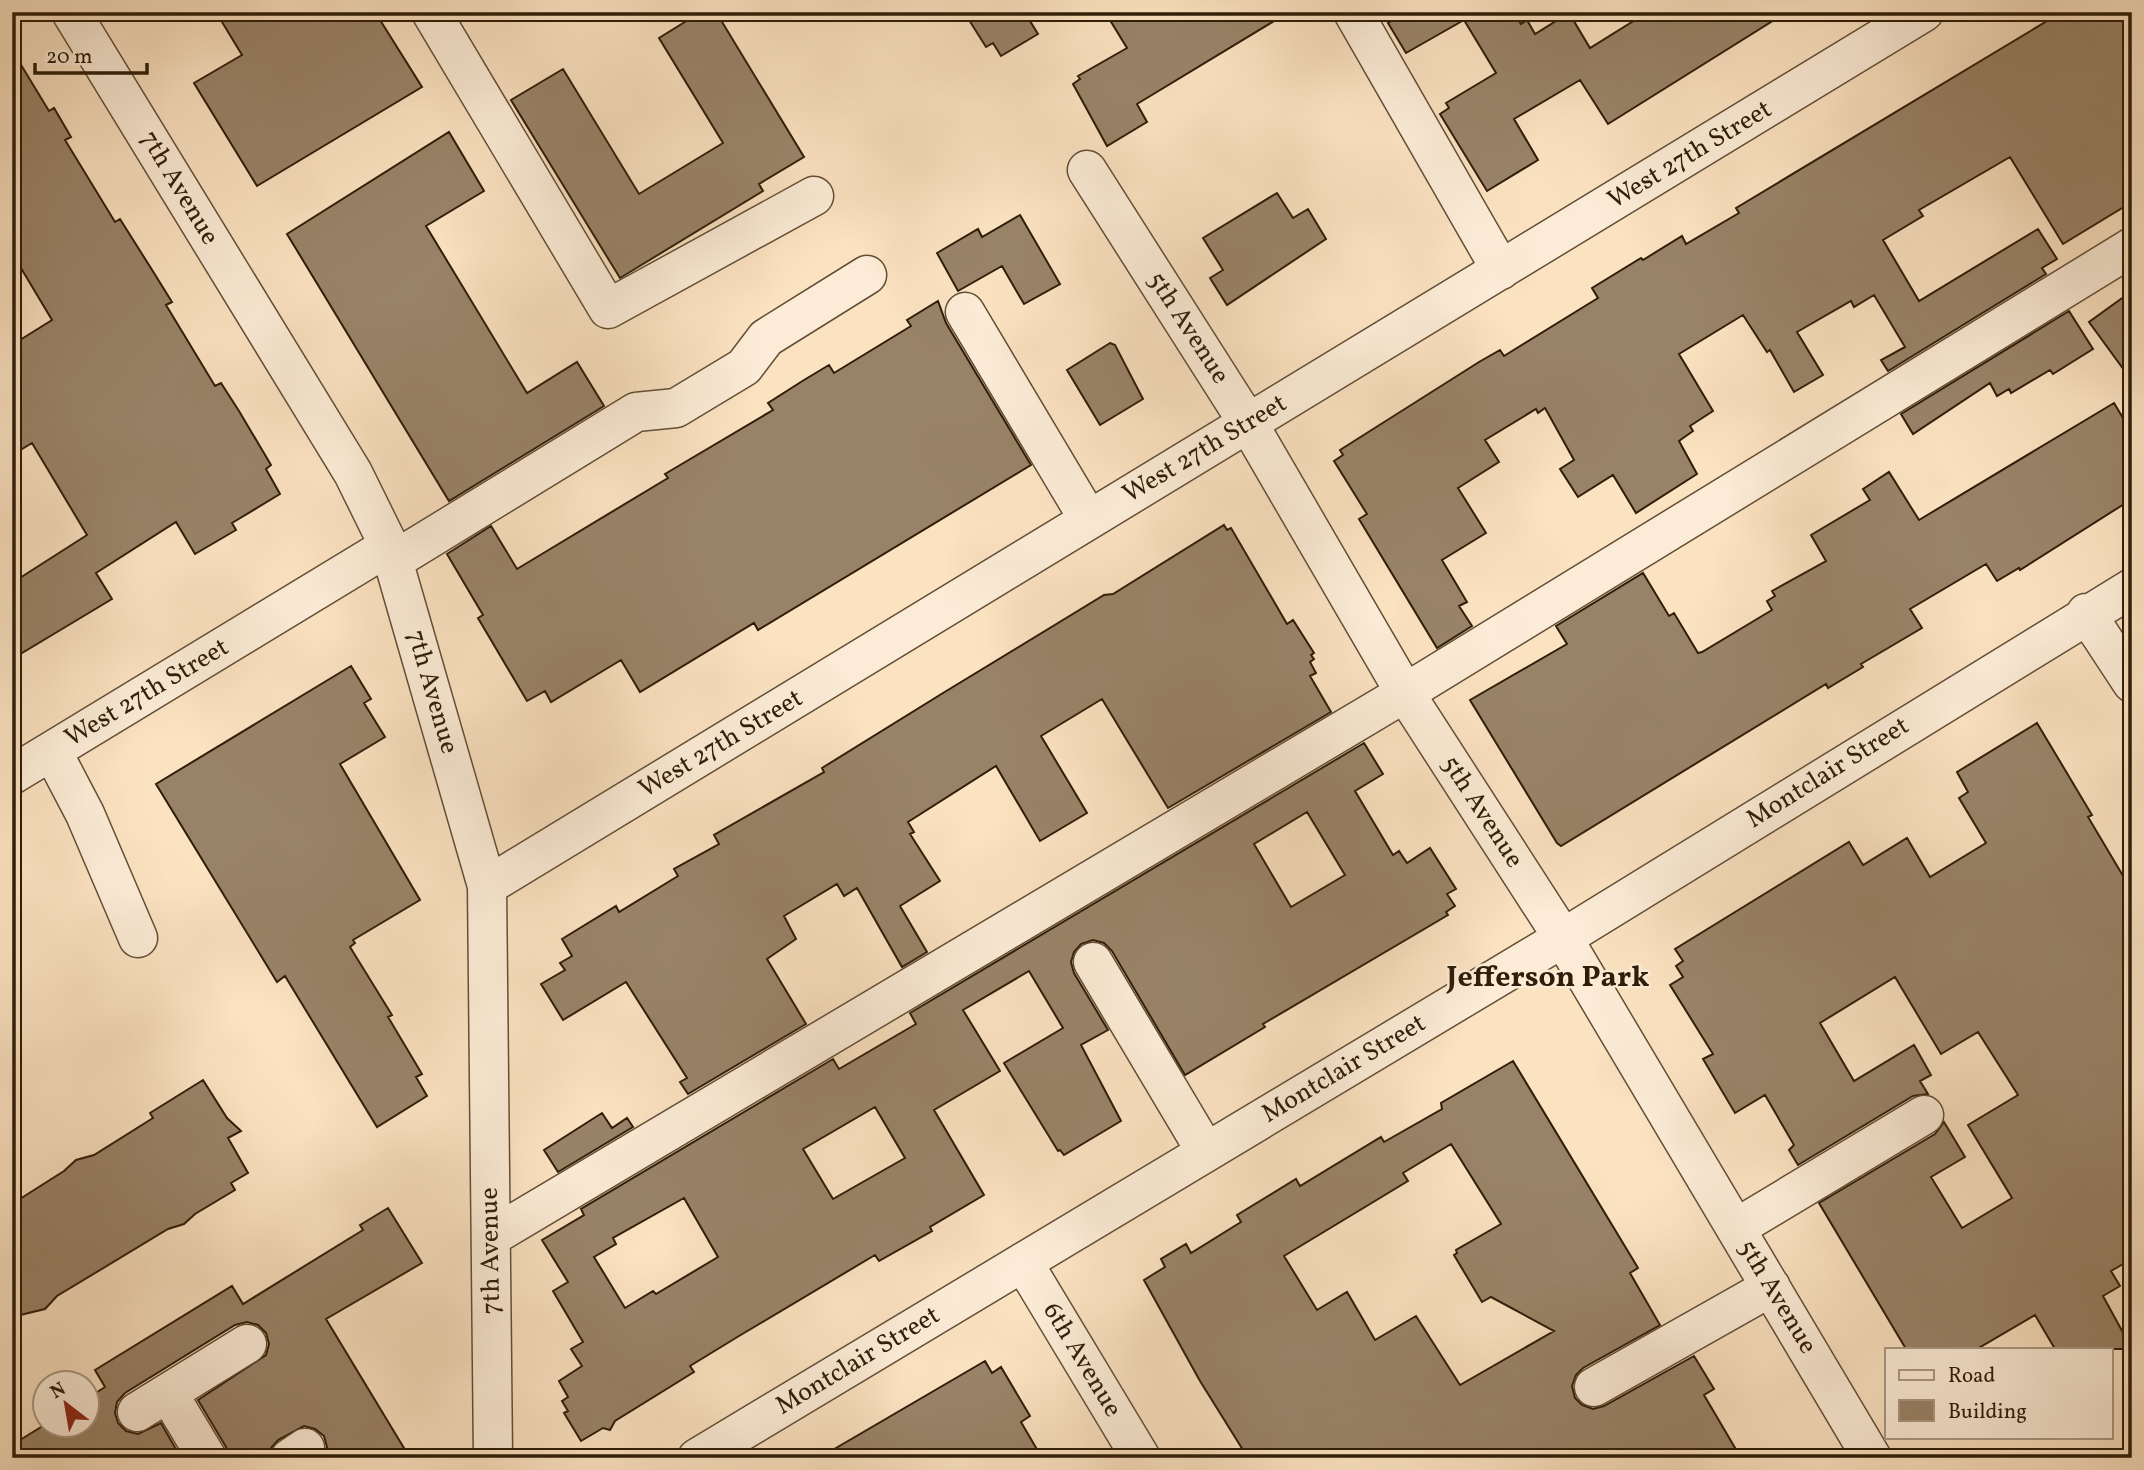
<svg xmlns="http://www.w3.org/2000/svg" width="2144" height="1470" font-family="Vollkorn,serif">
	<style>
		.building { fill: #998368; stroke: #2f1d08; stroke-width: 2; fill-rule: evenodd }
		.lines { fill: none; stroke-linecap: round; stroke-linejoin: round }
		.minor-casing { stroke: #624e36; stroke-width: 41 }
		.minor { stroke: #fcecd7; stroke-width: 38 }
		.labels { text-anchor: middle; dominant-baseline: central; stroke-width: 5; stroke-linejoin: round; paint-order: stroke }
		.street-label { font-size: 26px; fill: #2f1d08; stroke: #fcecd7 }
		.quarter-label { font-size: 30px; font-weight: bold; fill: #2f1d08; stroke: #fcecd7 }
	</style>
	<rect width="100%" height="100%" fill="#fbe2c1"/>
	<filter id="stains"><feTurbulence type="fractalNoise" baseFrequency=".00286" numOctaves="4"/><feColorMatrix values="0 0 0 0 .2 0 0 0 0 .09 0 0 0 0 .02 0 0 0 .5 -.17"/></filter>
	<radialGradient id="worn" r=".72"><stop offset=".6" stop-color="#630" stop-opacity="0"/><stop offset="1" stop-color="#630" stop-opacity=".3"/></radialGradient>
	<path class="building" d="M216,12h159l47,75 -165,99 -63,-103 48,-28z
		M701,12h15l88,145 -45,27 4,7 -143,87 -109,-178 52,-31 76,125 84,-51 -64,-105z
		M964,12h80l-14,9 8,13 -37,22 -8,-13 -7,4z
		M1105,12h184l-152,92 10,18 -40,24 -34,-62 7,-5 -2,-3 49,-28z
		M1406,12h108l7,12 6,-4 8,14 34,-21 21,35 58,-36h139l-179,112 -28,-44 -66,39 24,41 -51,31 -47,-77 9,-6 -3,-5 50,-30 -32,-53 -58,33 -18,-30z
		M2062,12h70v190l-69,42 -53,-87 -91,53 4,6 -40,24 36,61 119,-72 19,30 -15,9 4,6 -158,97 -7,-11 24,-13 -31,-52 -20,12 -3,-6 -54,31 26,43 -29,17 -24,-42 -3,2 -24,-37 -64,39 34,57 -23,15 3,5 -14,10 18,33 -61,39 -23,-38 -35,22 -18,-28 14,-9 -29,-52 -7,5 -2,-4 -51,31 14,22 -41,26 28,45 -44,27 25,42 -8,4 13,20 -35,22 -78,-129 8,-5 -33,-53 9,-6 -3,-5 139,-88 21,-12 4,6 94,-58 -6,-10 49,-30 2,2 39,-24 4,8 53,-31 -3,-5z
		M12,50l37,61 5,-3 17,29 -6,3 50,82 5,-3 34,54 18,29 -6,3 49,81 6,-3 18,28 32,54 -5,4 14,25 -48,29 4,7 -41,24 -19,-32 -80,51 16,26 -100,60v-76l75,-48 -55,-92 -20,12v-110l40,-25 -40,-67z
		M449,132l35,59 -58,35 101,167 50,-31 27,44 -155,95 -162,-267z
		M1277,193l16,25 15,-9 18,30 -99,66 -17,-27 13,-8 -20,-32z
		M1020,215l40,69 -36,20 -22,-38 -44,25 -21,-38 41,-24 4,8z
		M2132,291v90l-43,-59z
		M938,301l8,22 85,142 -273,165 -4,-7 -114,69 -19,-32 -70,42 -6,-11 -18,10 -49,-83 5,-3 -36,-61 44,-28 26,43 151,-91 -3,-4 108,-64 -5,-7 36,-23 25,-15 5,8 77,-47 -4,-6z
		M2069,311l24,38 -40,25 -3,-4 -39,23 -2,-4 -12,7 -7,-13 -77,51 -12,-20z
		M1110,343l5,2 28,54 -43,26 -33,-55z
		M2114,403l18,30v66l-112,71 -1,-2 -22,13 -11,-17 -76,45 12,19 -61,36 2,3 -35,21 -2,-4 -265,162 -4,-3 -87,-143 97,-56 -11,-18 87,-53 26,43 5,-3 24,40 4,-1 70,-42 -5,-9 8,-5 -3,-5 54,-30 -15,-26 59,-35 -7,-11 26,-17 30,48z
		M1224,525l3,5 4,-2 56,96 6,-4 21,33 -3,2 3,4 -4,3 6,11 -6,3 21,36 -163,96 -66,-109 -61,37 46,77 -47,28 -44,-75 -88,56 6,10 -4,2 30,47 -40,25 27,46 -25,15 -45,-79 -13,8 -7,-12 -53,32 12,23 -29,20 39,65 -118,70 -8,-12 7,-4 -61,-96 -63,38 -22,-36 24,-14 -5,-7 12,-7 -10,-17 54,-33 3,6 59,-36 -4,-7 45,-25 -5,-9 110,-63 -2,-4 121,-75 161,-98 9,-1z
		M351,666l20,33 -7,4 21,34 -45,27 80,136 -67,40 2,3 -5,4 42,68 -4,2 34,57 -6,3 11,19 -50,31 -92,-151 -8,6 -121,-198z
		M2037,723l55,92 -4,2 44,74v368l-21,12 9,15 -17,10 29,53h-77l-20,-34 -58,34h-71l-87,-146 116,-69 9,-12 21,35 -34,20 31,51 50,-30 -44,-73 50,-30 -40,-63 -37,22 -46,-77 -75,46 34,58 60,-36 17,30 -11,6 8,13 -15,2 -115,69 -9,-15 5,-5 -29,-50 -30,18 -32,-54 10,-5 -43,-69 13,-8 -7,-11 7,-5 -8,-12 174,-107 14,23 44,-27 23,39 56,-34 -27,-45 9,-6 -11,-20z
		M1364,743l19,31 -28,17 38,64 6,-4 8,12 23,-15 26,41 -9,5 8,12 -9,6 2,3 -185,109 2,3 -80,48 -73,-124 -8,-8 -11,-3 -12,4 -7,8 -3,10 3,11 34,57 -27,15 40,76 -57,34 -4,-5 -2,1 -54,-88 59,-35 -34,-57 -66,39 37,61 -66,39 50,85 -54,32 2,4 -53,30 -4,-6 -136,81 -49,30 4,6 -79,49 -5,9 -7,-2 -22,13 -17,-28 4,-2 -6,-10 6,-4 -9,-16 23,-15 -11,-17 12,-7 -30,-51 15,-9 -26,-42 42,-25 -3,-6 252,-150 6,10 77,-45 -6,-11zM1307,812l38,63 -54,32 -37,-63zM875,1107l30,51 -72,41 -30,-50zM684,1198l34,59 -62,37 -3,-3 -28,17 -31,-51 22,-13 -3,-6z
		M1513,1061l125,207 -8,5 30,52 -77,43 -7,7 -4,11 3,12 7,7 11,4 11,-3 90,-50 20,33 -10,6 37,63h-97l-4,-7 -12,7h-115l-3,-6 -10,6h-252l-48,-77 -56,-101 21,-13 -4,-8 25,-15 5,9 50,-31 -4,-7 59,-36 4,7 81,-49 3,5 58,-33 -1,-6zM1451,1144l50,80 -45,26 1,3 -3,2 28,47 9,-5 63,34 -94,54 -44,-69 -41,24 -28,-48 -30,18 -33,-54 124,-75 -5,-8z
		M203,1080l24,38 14,13 -13,7 20,35 -17,10 4,7 -40,24 -11,10 -16,5 -111,67 -12,13 -33,8v-113l52,-33 12,-11 18,-5 59,-37 -3,-5z
		M602,1113l10,15 15,-10 6,9 -75,45 -14,-22z
		M388,1208l34,55 -96,56 84,139h-86l3,-11 -3,-11 -9,-7 -11,-3 -26,14 -7,8 -3,10h-39l-3,-11 -28,-47 68,-45 3,-11 -3,-11 -8,-8 -11,-3 -12,3 -110,68 -8,9 -2,11 3,10 8,8 12,3 23,-11 20,35h-169v-13l34,-21h42v-26l17,-11 -10,-17 137,-84 11,18 120,-74 -3,-5z
		M985,1361l7,12 9,-6 29,49 -9,6 21,36h-223z"/>
	<g class="lines">
		<defs>
			<path id="minor" d="M71,12l282,461 36,73 98,340 6,572
				M431,12l177,297 206,-113
				M1353,12l148,258
				M1087,170l161,253 157,270 158,245 309,520
				M965,312l124,208
				M393,561l243,-149 40,-4 68,-41 22,-29 101,-63
				M2086,613l46,70
				M52,751l33,63 53,124
				M12,775l377,-229
				M487,886l1437,-874
				M1093,962l113,190
				M1736,1228l188,-113
				M491,1237l914,-544 727,-446
				M1023,1262l118,196
				M1594,1387l177,-100
				M168,1393l39,65
				M137,1412l110,-68
				M290,1458l15,-10
				M697,1458l866,-520 569,-350"/>
		</defs>
		<use href="#minor" class="minor-casing"/>
		<use href="#minor" class="minor"/>
	</g>
	<g class="labels">
		<g class="street-label">
			<text transform="translate(1690 155) rotate(-31)">West 27th Street</text>
			<text transform="translate(179 188) rotate(59)">7th Avenue</text>
			<text transform="translate(1188 328) rotate(57)">5th Avenue</text>
			<text transform="translate(1205 449) rotate(-31)">West 27th Street</text>
			<text transform="translate(432 692) rotate(74)">7th Avenue</text>
			<text transform="translate(147 693) rotate(-31)">West 27th Street</text>
			<text transform="translate(721 744) rotate(-31)">West 27th Street</text>
			<text transform="translate(1828 773) rotate(-32)">Montclair Street</text>
			<text transform="translate(1482 812) rotate(57)">5th Avenue</text>
			<text transform="translate(1344 1069) rotate(-31)">Montclair Street</text>
			<text transform="translate(491 1251) rotate(-91)">7th Avenue</text>
			<text transform="translate(1777 1297) rotate(59)">5th Avenue</text>
			<text transform="translate(1082 1360) rotate(59)">6th Avenue</text>
			<text transform="translate(858 1361) rotate(-31)">Montclair Street</text>
		</g>
		<g class="quarter-label">
			<text x="1548" y="978">Jefferson Park</text>
		</g>
	</g>
	<rect width="2144" height="1470" fill="none" stroke="#fbe2c1" stroke-width="42"/>
	<rect x="14" y="14" width="2116" height="1442" fill="none" stroke="#2f1d08" stroke-width="3.5"/>
	<rect x="21" y="21" width="2102" height="1428" fill="none" stroke="#2f1d08" stroke-width="2"/>
	<rect x="1885" y="1348" width="228" height="91" fill="#fcecd7" stroke="#aa9984" stroke-width="2"/>
	<rect x="1899" y="1370" width="35" height="10" fill="#fcecd7" stroke="#aa9984" stroke-width="2"/>
	<text x="1948" y="1382" font-size="21" fill="#2f1d08">Road</text>
	<rect x="1899" y="1400" width="35" height="21" fill="#998368" stroke="#aa9984" stroke-width="2"/>
	<text x="1948" y="1418" font-size="21" fill="#2f1d08">Building</text>
	<g transform="translate(66 1404) rotate(329)"><circle r="33" fill="#fcecd7" stroke="#aa9984" stroke-width="2"/>
	<path d="M0-5L12 26L0 18L-12 26Z" fill="#8f2418"/>
	<text y="-10" font-size="19" font-weight="bold" text-anchor="middle" fill="#2f1d08">N</text>
	</g>
	<path d="M35 63v10h112v-10" fill="none" stroke="#2f1d08" stroke-width="3.5"/>
	<text x="46" y="63" font-size="21" fill="#2f1d08" stroke="#fcecd7" stroke-width="5" paint-order="stroke">20 m</text>
	<rect width="100%" height="100%" filter="url(#stains)"/>
	<rect width="100%" height="100%" fill="url(#worn)"/>
</svg>
